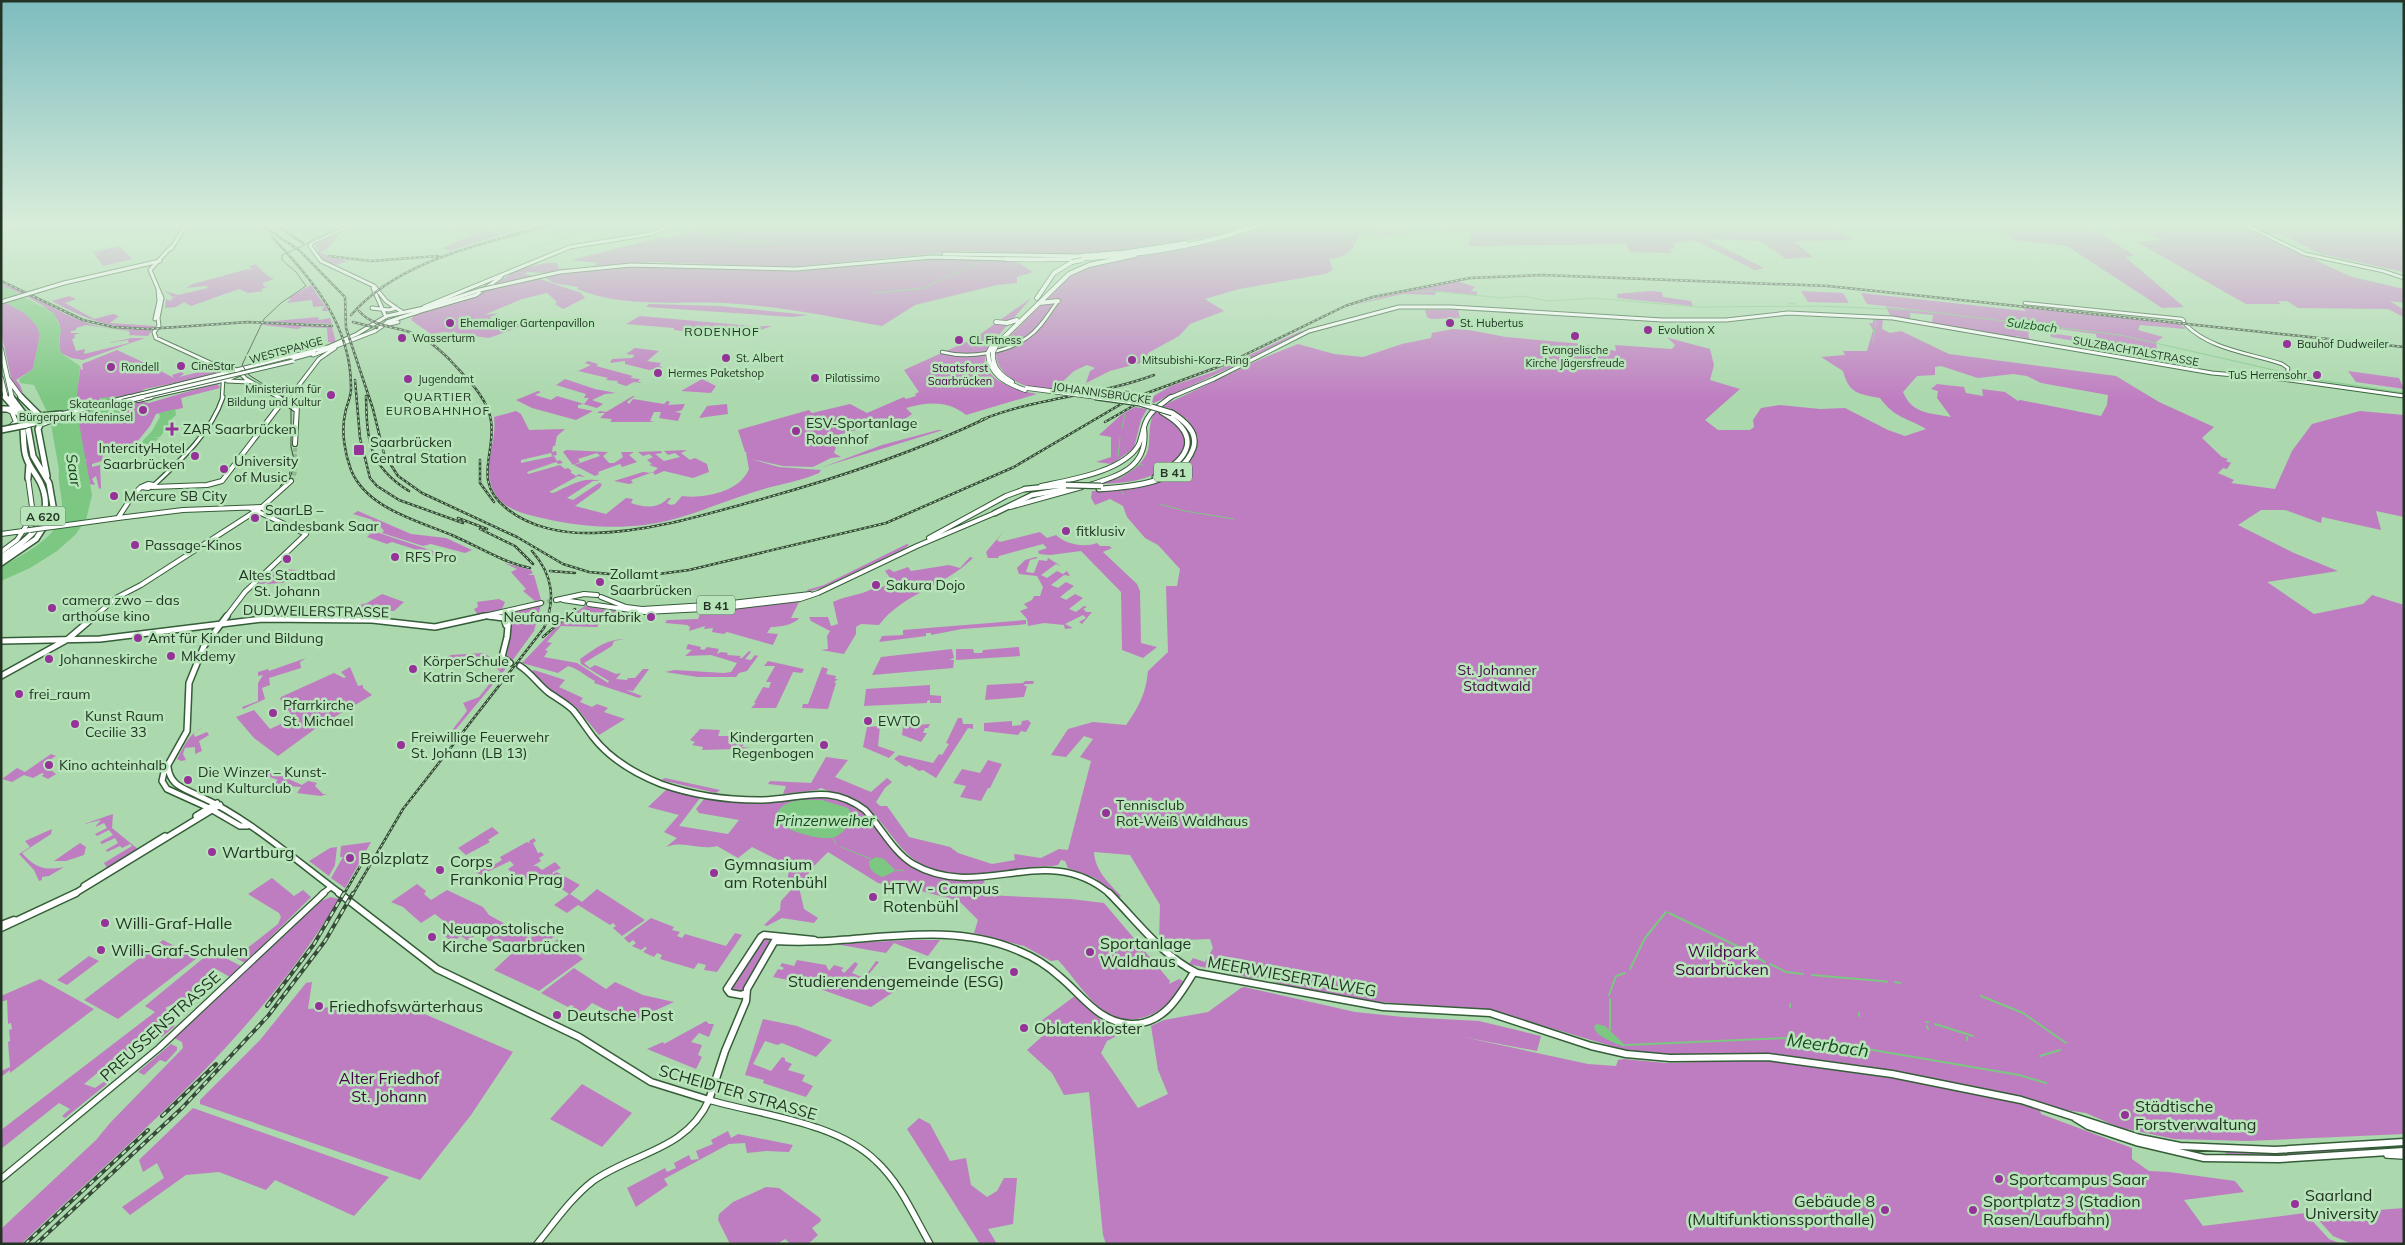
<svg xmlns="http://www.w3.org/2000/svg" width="2405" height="1245" font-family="Mulish,sans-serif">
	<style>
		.green { fill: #bf7dc1; fill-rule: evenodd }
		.water { fill: #7cc782 }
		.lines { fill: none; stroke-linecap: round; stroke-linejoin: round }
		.stream-far1 { stroke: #7cc782; stroke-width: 1 }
		.stream { stroke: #7cc782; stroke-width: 2 }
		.secondary-tunnel { stroke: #90b792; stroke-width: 5; stroke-dasharray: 5 2.5; stroke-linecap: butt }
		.primary-tunnel { stroke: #90b792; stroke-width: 4; stroke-dasharray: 4 2; stroke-linecap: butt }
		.tertiary-far3-casing { stroke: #345d38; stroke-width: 4.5 }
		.tertiary-far2-casing { stroke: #345d38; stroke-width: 5.5 }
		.tertiary-far1-casing { stroke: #345d38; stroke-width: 7 }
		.tertiary-casing { stroke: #345d38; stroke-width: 8 }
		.secondary-far3-casing { stroke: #345d38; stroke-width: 5 }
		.secondary-far2-casing { stroke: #345d38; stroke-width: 6 }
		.secondary-far1-casing { stroke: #345d38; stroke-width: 8 }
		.secondary-casing { stroke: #345d38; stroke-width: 9 }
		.primary-far2-casing { stroke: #345d38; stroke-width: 5 }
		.primary-far1-casing { stroke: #345d38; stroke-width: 6 }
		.primary-casing { stroke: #345d38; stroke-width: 8 }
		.trunk-far1-casing { stroke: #345d38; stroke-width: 5.5 }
		.trunk-casing { stroke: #345d38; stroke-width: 7 }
		.motorway-far1-casing { stroke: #345d38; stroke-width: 5.5 }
		.motorway-casing { stroke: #345d38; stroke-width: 8 }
		.tertiary-far3 { stroke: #fff; stroke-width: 2.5 }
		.tertiary-far2 { stroke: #fff; stroke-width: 3 }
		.tertiary-far1 { stroke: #fff; stroke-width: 4.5 }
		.tertiary { stroke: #fff; stroke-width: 5.5 }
		.secondary-far3 { stroke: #fff; stroke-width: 3 }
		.secondary-far2 { stroke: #fff; stroke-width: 4 }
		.secondary-far1 { stroke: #fff; stroke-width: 5 }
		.secondary { stroke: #fff; stroke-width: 6 }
		.primary-far2 { stroke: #fff; stroke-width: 3 }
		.primary-far1 { stroke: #fff; stroke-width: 4 }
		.primary { stroke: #fff; stroke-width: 5 }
		.trunk-far1 { stroke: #fff; stroke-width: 4 }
		.trunk { stroke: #fff; stroke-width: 4.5 }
		.motorway-far1 { stroke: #fff; stroke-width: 4 }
		.motorway { stroke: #fff; stroke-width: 5 }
		.tram { stroke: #374c38; stroke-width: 1 }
		.rail-far1-casing { stroke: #374c38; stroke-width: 2.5 }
		.rail-casing { stroke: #374c38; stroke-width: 4 }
		.rail-far1 { stroke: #b7e5b9; stroke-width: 1; stroke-dasharray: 2.5; stroke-linecap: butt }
		.rail { stroke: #b7e5b9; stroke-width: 2; stroke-dasharray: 5.5; stroke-linecap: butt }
		.secondary-bridge-casing { stroke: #345d38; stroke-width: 5; stroke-linecap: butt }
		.primary-bridge-far1-casing { stroke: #345d38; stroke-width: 5; stroke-linecap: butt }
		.primary-bridge-casing { stroke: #345d38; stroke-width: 6; stroke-linecap: butt }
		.trunk-bridge-far1-casing { stroke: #345d38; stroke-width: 5.5; stroke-linecap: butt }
		.trunk-bridge-casing { stroke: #345d38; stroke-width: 7; stroke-linecap: butt }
		.motorway-bridge-casing { stroke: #345d38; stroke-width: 8; stroke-linecap: butt }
		.secondary-bridge { stroke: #fff; stroke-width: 3 }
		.primary-bridge-far1 { stroke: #fff; stroke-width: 3 }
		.primary-bridge { stroke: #fff; stroke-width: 4 }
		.trunk-bridge-far1 { stroke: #fff; stroke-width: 4 }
		.trunk-bridge { stroke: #fff; stroke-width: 4.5 }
		.motorway-bridge { stroke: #fff; stroke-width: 5 }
		.poi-dot { fill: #953399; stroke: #b7e5b9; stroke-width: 2 }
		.labels { text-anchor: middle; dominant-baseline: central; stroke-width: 5; stroke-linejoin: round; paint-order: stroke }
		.far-poi-label { font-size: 11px; fill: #233424; stroke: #b7e5b9; text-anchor: start }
		.far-street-label { font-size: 11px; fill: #233424; stroke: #b7e5b9 }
		.far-park-label { font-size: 11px; fill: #450548; stroke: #b7e5b9 }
		.far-water-label { font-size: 12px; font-style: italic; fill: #174c1f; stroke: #b7e5b9 }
		.far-neighbourhood-label { font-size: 12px; letter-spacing: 1px; fill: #233424; stroke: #b7e5b9 }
		.shield { fill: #b7e5b9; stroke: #4f6951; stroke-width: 1 }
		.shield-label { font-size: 12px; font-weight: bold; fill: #233424 }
		.poi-label { font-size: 14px; fill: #233424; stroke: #b7e5b9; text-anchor: start }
		.street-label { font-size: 14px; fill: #233424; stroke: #b7e5b9 }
		.park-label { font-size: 14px; fill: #450548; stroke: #b7e5b9 }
		.water-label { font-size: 15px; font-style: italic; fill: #174c1f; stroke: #b7e5b9 }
		.near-poi-label { font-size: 16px; fill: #233424; stroke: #b7e5b9; text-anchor: start }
		.near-park-label { font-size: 16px; fill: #450548; stroke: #b7e5b9 }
		.near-street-label { font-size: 16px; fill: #233424; stroke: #b7e5b9 }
		.near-water-label { font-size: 18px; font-style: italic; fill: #174c1f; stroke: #b7e5b9 }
	</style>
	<rect width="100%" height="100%" fill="#abd8ad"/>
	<path class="green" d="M451,225h54l-22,5 5,2 21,-7h22l-82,26 -6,-3 32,-14 -27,-7z
		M702,225h549l-32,11 -132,19 -124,-4 -175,16 -134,-5 -60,4 4,-3 -27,-3 92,-23 2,2 29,-8z
		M1264,225h114l-3,4 38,3 -24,3 -30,-2c-5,17 -11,24 -30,26l4,11 -8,4 -86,15 -34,10 19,12 -34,13 -11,12 -31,17 2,4 -2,4 -38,10 -24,12 4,-12 5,-3 -8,-3 -13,6 -12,11 2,2 -2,5c-24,5 -66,-8 -66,-36l8,-11 68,-68 37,-13 112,-21z
		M1438,225h397l-2,2 20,13 -59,1 19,16 -27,2 -26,-18 -54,-2 58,29 -9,2 -61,-30 -21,4 2,4 -5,1 2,4 -42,-1 -4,-8 -157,2 1,-14 -24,-2z
		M1995,225h92l48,31 -10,1 59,50 -22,1 -95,-62 -53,-6z
		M2107,225h297v47l-83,-18 -42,-21 -13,1 32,18 54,25 52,12v14l-14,-2 14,9v7l-16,-8 -90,-1 -11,-7h-9l3,3h-35l-109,-62 24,-2c-21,-15 -32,-3 -54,-15z
		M340,233l-12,15 -8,5 28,8 -15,5 -10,-6 -7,-8h3l-4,-8 6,-4z
		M119,246l13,13 -29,7 -10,-14z
		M926,258l81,2 12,3 14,9 -16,5v6l-20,2 -82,20 -33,21c-53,-10 -103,-20 -158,-23 -48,-2 -102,5 -147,-14l1,-2 -24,-4 -10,-6 55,-8 44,-3 160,5z
		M252,261c9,7 12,14 22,18l-12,4 3,4 6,-1 -10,3 2,2 -15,2 -9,-4 -48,17 -7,-4 -8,5 -11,1 1,-9 5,2 1,-3 6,-2 -5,1 -8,-6 13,4 30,-7 -2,-2 -20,2 7,-4 55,-15 2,1 2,-1 -3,-3 6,-2z
		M546,263h11l2,6 13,-1 -26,5 -19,-1 -2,2 7,2 -37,8 24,-15z
		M540,279l41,14 4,5 -22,11 -8,-5 2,-2 -10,-9 -25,6 -38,16 15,-2 -9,4 3,4 30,2 13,-2 -47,17 -44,-6 -14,2 -20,-14 3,-5 60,-18 16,-8z
		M1457,281l18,6 -4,4 6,1v3l-41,-4 -1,4 -32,-1 -49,11 28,-8z
		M1,284c31,9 56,29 86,39 21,7 44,7 66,6l-5,7 -20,-1 2,-1 -1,-3 -43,-6 -10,3v2l-5,1v2h9l-6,2 1,3 -3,1 4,12 9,-2 -1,5 45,-11 -1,-3 -21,3 25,-5h13l-62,22 -12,-2 -10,-5c-3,-9 0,-19 -1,-26 -2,-19 -42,-35 -59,-41z
		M311,285l17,26h-6l2,-5 -11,1 -1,-7 -25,3 4,-4 -3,-1z
		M1650,291l12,1 1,5 28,4 2,5 -76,-8v-4z
		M1801,291l42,2 6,10 -41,-1z
		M1861,293l165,18 -4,-4 158,17 6,5 -46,-4 -2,5 25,7 -7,5 1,7 -3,5 -103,-17 -1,-4 47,7 -1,-6 -68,-9 1,15 -12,-4 -2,2 -83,-15 1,-8 -23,-2v6l-19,-2 -5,-10 50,5 -69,-8z
		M69,296l7,3 -11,4 29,16 19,-5 6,2 -9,7 46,3c-5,3 -13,2 -19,2 -33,-1 -57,-12 -85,-27z
		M1031,298l-41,47c-20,31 23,45 47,49l-71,21c-18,-15 -39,-13 -60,-7l6,6 -14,10 -18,-4 -24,10 -33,9 2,4 11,4 -2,6 7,4 -10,1 -18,9 -30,-1 -32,-7 28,8 42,3 -2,3c-21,9 -44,12 -65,19 -27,8 -53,20 -80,27 -43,12 -89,9 -132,-1 -14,-3 -35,-8 -44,-20 -20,-27 0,-53 -4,-81l22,-6 5,3 8,16 36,-1 -8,7 -2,10h-2l-1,6 4,-1 1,4 -5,1 -1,-3 -30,7v3l33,-7 3,5 3,-1 3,3 -5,1 -2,-2 -29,10 1,2 32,-9 5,4 3,-1 4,3 -2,1 6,4 3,-2 6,3 -7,-1 -29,16 4,1c16,-7 30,-17 47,-12h-7l-26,17 6,2 26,-17 3,1 -2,4 -25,18 31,8 20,-16 7,1 -2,4c14,5 27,6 37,-5h3l-4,5 4,2 4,-1 7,-8c21,3 58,-4 67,-27l-3,-16 1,-1h-2l-7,-22 71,-20 3,3 38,-9 17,9 37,-16 2,2 10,-3 -1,-2 4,-2 -15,-22 71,-32z
		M1,300l24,13 12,13 3,9 -7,34 -17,11 4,5 4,11 -12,-14 -10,-46z
		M649,304l72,2 87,9 -16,2 -146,-10z
		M1425,310h33l2,8 -29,1 -4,-2z
		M640,316l112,10h20l-31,11 -46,-7 -3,2v-2l-2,2 -16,-2v-2l-48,-4z
		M318,317l1,3 11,-2 2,6 -68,-2z
		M1873,318l10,1 -1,10 8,4 11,-2 48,23 167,22 43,26 55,25 -12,11 20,19 6,2 -2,2 5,2 -4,6 -4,-1 -5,5 16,7 -3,3 44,6 17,-38 20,-27 48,-13 44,4v102l-28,-6 5,19 -59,-13 -1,6 -36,-13h-24l-23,15 56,28 44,18 -71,11 47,32 49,-10 9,-9 32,10v529l-156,7 -74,-2 -56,-12 -32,-14 -21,-3 -46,-14 -149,-29 -103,-14 -98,2 -41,-4 -138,-41 -124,-9 -86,-17 -19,-7 -11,1 -61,-14 4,-6 12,4 8,-14 -3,-9 -26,1 -20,7 -5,-5 1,-37 -30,-50 -36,-3c1,19 15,31 27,44l-3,2 -23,-20 -27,-10 -3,-7 -4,-1 -3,5 -5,1c-35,0 -67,13 -102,8 -52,-8 -54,-43 -88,-69 -12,-10 -29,-11 -42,-17l-4,2 -34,4 3,-8 -18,-2 2,-3 41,2 15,-26 22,3 -13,17 36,15 16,-14 5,4 -7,6 -9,14 4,4h7l22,31 41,10 8,6 34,11 23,-4 -1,-6 27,4 18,-9 9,1 23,-89 -11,-4 13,-18 -9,-3 -18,21 -15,-2 17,-26 25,-7 33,3c13,-18 20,-32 22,-54l20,-19 -2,-66h11l3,-17 -22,-24 -13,-7 -18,-21 -4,-11 -13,-7 -15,6 -4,-7 1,-7c36,0 105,-5 106,-54l-11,-18 -25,-13 99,-47 37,-15 36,10 29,3 39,-13 29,-6 1,-5 21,-4 16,1 37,7 77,7 33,7 -1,-6 57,4 3,-4 -8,-8 2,1 41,11 4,16 -4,15 30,9 -35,31 13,10h32l4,-3 -1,-7 8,-12 19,-3 40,4 25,-1 43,22 17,6 21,-7c-18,-11 -32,-11 -46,-31 -21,-4 -31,-4 -37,-27l-22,-14 24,-2 -2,-4h24l6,-21 -4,-7h4zM1941,366l37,12 35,-4 14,2 14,7 67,12 -1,10 -6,11 -81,-16 -2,1 -13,-9 -23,-3 1,7 -17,-3 -2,-6 -27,-3 -6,5 7,2 -1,7 14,19c-21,-4 -39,-3 -48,-25l14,-16 18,-1v-8z
		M263,323l69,4 4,16 -8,-1 -1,-14 -25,-1 -4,2 -36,-4z
		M1301,331l4,2 -151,70 -9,-2 26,-15 42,-14z
		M635,348l24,3 -12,10 14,2 -2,3 4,1 -14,3 -24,-6v-3l-15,2 2,-4 20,-1 3,-3 -9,-1z
		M117,350l30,14 5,-1 -3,2 25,13 -2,-3 9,-3 3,2 -5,3 32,-8 -14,-8 23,10 -20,7 -55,11 -7,4v8l11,2 68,-20 3,5 -39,10 2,10 -27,6 -6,12 -18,22 -29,5 -1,8 -10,3v3l8,-2 1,23 -2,1 -3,-13 -4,3 3,6 -5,-1 -5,-23 2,-1 -3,-1c-3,-15 -9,-38 -8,-57 0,-12 4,-24 4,-36l1,4 2,-1 -1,-5z
		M588,361l10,3 -2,2 37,10 -3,2 10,1 -2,2 4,2 -8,-1 -8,4 -9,-3 1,-2 -12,-1 2,-2 -30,-7 13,-6 -6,-2z
		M2348,371l51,7 5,11 -48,-7z
		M565,379l30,10 21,4 -11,1 -13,6 11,4 -6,4 -14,-4 -5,1v3l15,3 -17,9 -44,-12 -16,-8 22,-9 3,1 -6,3 16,5 6,-4 27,8 5,-6h-5l2,-4 -30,-9z
		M702,379l14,7 -5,7 -30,-2z
		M633,396h2l-8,6 2,2 4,-5 31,5 3,-3 3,1 -2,3 17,-1 -3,6 -7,2 6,1 -3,8 -19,-3 2,-6h-7l-4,9 5,1h-45l2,-3 -12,-1 5,-5h-8l3,-2 6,1z
		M727,404l1,10 -29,4 8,-12z
		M1135,407l12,2 -6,11 -7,28 -22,16 -16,-2 15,-5v-20l-12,-2 22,-20z
		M1155,411l13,6 16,14 2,18c-25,30 -51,34 -87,35 20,-7 50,-16 50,-42 1,-12 0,-20 6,-31z
		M938,430h5l-120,37 59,-22z
		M566,450l42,2 -5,4 6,7h5l9,-6 -2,-5h13l-5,3 8,7 -15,5 -2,-3 -22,8 1,2 -4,2 -21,-11 26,-9 -3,-3 -19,6 2,3 -7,3 -10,-13z
		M687,450l-6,3 9,7 5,-2 12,6 2,8 -16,6 -29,-7 -9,4 -2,-3 -22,8 2,3 -4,1 -15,-3 29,-9 9,1 6,-5 -9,-3 3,-1 -5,-4 6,-3 -4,-3 -6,2 -5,-4 23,-1 1,2 -7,1 9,7 16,-4 -5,-4 -7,2 -4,-4z
		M358,511l53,23 35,4 26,12 -7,3 -34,-9 -8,2 -41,-13 2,-2 -6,-7 -6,-3 1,-1 -20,-6z
		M361,527l84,28 -6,2 -47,-15 -5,2 -20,-7 3,-3 -11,-5z
		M1004,531l-7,9 3,2 40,-10 7,6 9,-3c9,9 28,13 41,8l3,3h9l3,2 -9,4 34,32 3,7 1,52 16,4 -14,11 -21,-8 -1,-58 -40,-41 -31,4 -11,-1 -1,-3 9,-3 -4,-4 -44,12 -1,2h-10l-2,-6z
		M907,544l2,1 -5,4 -70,35 -26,8 -1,-2 17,-5z
		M970,557l3,1c-28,28 -71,36 -94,67l-18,-1 -5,3v7l-12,20 -23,-4 7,-1 -1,-13 3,-5 -19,-10 -2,-4h19l3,9 7,-2 -5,-22c14,-7 26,-6 39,-13l2,2 19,-9 -8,-11 4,-2 5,3 14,-5 3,4 38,-6 11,3z
		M1036,557l2,1 -8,2 -4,12 8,1 5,-13 8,1 1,-3 13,8 -5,-2 -15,11 6,3 10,-7 6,3 4,-3 3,5 -6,-1 -13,10 7,3 8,-6 8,4 -14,11 6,3 9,-6 8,4 -14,11 7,3 8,-6 3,1 -4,2 3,2 -1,1h7l-10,12 -3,-2 7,-4 -3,-3 -18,9 8,4 -8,1 -1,-4 -20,-2 -16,3 -1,-7 -7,-8 8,-3 -4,-4 8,-4 2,-4h6l3,-9 -6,-11 -18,-2 -2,-6 8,-8z
		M504,563l27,7 2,3 -5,2h6l7,25 -6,1 -12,-10 3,-2 -15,-17 6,-3z
		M282,569l15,1 -14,13 -17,1 4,-2 -13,3 13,-13h8z
		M382,594l22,8 -10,9 -41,-4 14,-4z
		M499,599l6,3 -3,7 -24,6 -4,-6 4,-2 -1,-5z
		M799,602l-8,16h8c-5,7 -20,9 -28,9l-4,6 11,1 -5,11 -46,-13 -3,2 -12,-2 1,-4 -9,1 1,-3 -16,5 1,-4 -3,-2 -22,-2 2,-3 31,-1 3,-8z
		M541,605l-7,26 -22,30 -3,-1 -2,-5 7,-43z
		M585,606l34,6c-15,5 -34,-6 -47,6v3l21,4 2,-2 -7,-1 9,-6 17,-1 -6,6h-6l-5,6 -36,-1 -14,16 5,1 -7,7 3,1 -4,6 33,6 31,20 1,-2 -28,-17 -1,-5c15,-10 24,-19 44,-20l-10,2 -2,5 -28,17 6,5 5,-3 21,9 5,-1 -5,6 11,1 1,-2h7l8,-9h6l-16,22 -7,-1 16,6 -3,2 -45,-15 1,-2c-10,-5 -16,-12 -27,-15l-10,7 -36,-10 38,-40z
		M1026,620v4l-8,1 -56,4 -31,6v-2h-5v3l-47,6 3,-6 21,-1v-5z
		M688,644l13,3 -1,2 4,1 3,-3 12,2 -2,5 4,-2 7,1 -1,2 14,1 -2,2h3l7,-7 2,1 -6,7 6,1 4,-5 3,1 -11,15 -8,2 -3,4h-38l-33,-5 10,-2 49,3 7,-1 6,-9 -26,-8 -26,1 7,-6 -6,-1z
		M1019,647l1,9 -64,4v-11h17l1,4h8l1,-3z
		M952,649l2,9 -5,2h5l-1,8 -81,7 9,-18z
		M483,653l25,13 -65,79 -1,-2 25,-32 -4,-8 16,-6 21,-26 -18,-12h-29l-11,5 -2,-3 11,-6z
		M306,658l-6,4 1,6 -32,10 1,7 -8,3 3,11 -22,10 -1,-2 16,-6v-18l5,-8 -5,1v-4l10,-3 1,2z
		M768,661l36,8 -2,4 -9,-1 -17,36h-25l5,-5h-2l9,-16 6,1 2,-6h-5l9,-16h-11z
		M350,667l8,19 5,-1v3l9,7 -53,31 -41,30 -24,-18 -18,-21 18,-7 16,19 24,-11 -14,-19 1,-2 53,-24 10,5 2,-1 -5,-5z
		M822,667l6,2 -2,5 10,2 -1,3h3l-4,3 2,1 -8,26 -26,-1 1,-4h5z
		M534,670l31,10 -6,7 24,11 -3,4 12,5 5,-3 11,4 -4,4 21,7 -26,16 -22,-27 -26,-18 -20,-18z
		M1025,681h9l-1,3h-8l-1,2h3l-3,11 -39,3 2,-15 36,-2z
		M930,685v10l11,1v7h-11v-3l-3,1v2l-63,3 2,-17z
		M958,718h4l1,6h10v5l-5,-1 -32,50 -13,-8 -4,1 -10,-6 -3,2 -12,-8 5,-4 34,8 6,-9 3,1 7,-11 -3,-1z
		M1028,720l3,3 -5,9 -5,-1 -3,4 -34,-4v-8l28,-2v5l9,-1 1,-4z
		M930,724l-2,4h-3l-2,5h4l-6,9 -19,-7 1,-9z
		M880,726l-2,20 17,6 -6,6 -26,-11 4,-20z
		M204,727l-11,6 2,4 12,-5 2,3 -10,6 3,10 -7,3v-7l-10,1 -2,6 3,6 -5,1 -4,-2c8,-14 12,-26 27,-32z
		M700,729l20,1 -2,6h14l3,-6 7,1 -1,4 8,1 -7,11 8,1 -12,1 1,-4h-3l-1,4 -33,1 1,-3 -11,-2 3,-3 -5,-2z
		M51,754l5,2 -13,8 13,10 -8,5 -6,-3 2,-2 -2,-1 -9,5 -9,-3 -12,7 -10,-3 15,-11 8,4z
		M988,760l14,4 -12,24h-2l-7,13 -21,-4 6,-11 -13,-3 9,-14 18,4z
		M268,770l34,15 6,-4 9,2 -2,3 8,8h4l-6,2 -24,-3 4,-6 -29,-2 6,-5 -16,-6z
		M665,778l55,12 -4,3 -55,-13z
		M667,789l33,9 -21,28 49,8 11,-14 -40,-7 -3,-4 8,-10 57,4 56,-8 29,5 18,12 45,52 7,4 30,10 38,2 2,15 85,4 33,4 66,78 -1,3 10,-5 4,2c-4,7 -9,16 -15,22 -16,16 -43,23 -63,9 -18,-13 -32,-36 -47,-52l-7,1 -27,-15 -50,-13 4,-13 -19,-19 -49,-13 -32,-5 -50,-31 -15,15 -14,20 5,22 14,9 -4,5 -32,-5 -15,8 -3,-1 16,-15 1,-9 11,-12 -6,-4 4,-19 -38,-19 -14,11 -21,-12c-19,5 -31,-6 -51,1l11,-9 -13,-6 15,-17 -31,-8z
		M113,814l-1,14 27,22 -32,18 -3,-5 28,-17 -2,-2 -8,4 -2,-2 -13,6 -1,-2 12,-7 -3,-5 -13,6 -2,-2 13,-7 -4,-5 -12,6 -2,-2 12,-6 -3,-5 -9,4 6,-7 -17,4z
		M492,827l7,6 -11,7 2,2 -24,13 -8,-7z
		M52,829l-1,5 -29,19c13,15 23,18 42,14l-15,9 -7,1v3l-3,1 -5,-11 -15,-16 11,-7 -5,-6z
		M534,838l2,3 -3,2 5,10 3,-1 3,3 -5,3 2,3 -8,5h4l5,4 13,-8 6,6 -9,5 1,1 4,-2 23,13 -10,9 12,8 15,-13 48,31 -23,16 -9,-8 3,-2 -3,-3 -3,2 -32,-20 -11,8 -13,-8 15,-11 -22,-15 -8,5 -5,-5 -5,3 -8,-8 -5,3 -8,-8 6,-4 -4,-4 -29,14 -6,-3 17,-9 2,2 8,-5 -2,-3 27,-15 3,1 -1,-2z
		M371,842l-26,46 -14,-10 12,-21h-3l1,-11z
		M80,843l6,4 -2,8 -18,6h-12z
		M337,847l-2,18 -6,11 -20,-15 21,-13z
		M272,878l22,18 9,-6 8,7 -66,66 -14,-8v-4l7,-5 7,4 33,-26 3,-7 -2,-4 -31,-19z
		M417,884l9,7 -2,3 7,6 16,-10 36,17 6,8 41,23 13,-9 12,7 -7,5 3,3 7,-5 25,20 -44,32 -45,-21 17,-16 -34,-20 -9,7 -7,-5 -9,6 -7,-6 7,-5v-3l-17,-14 -14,9 -18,-16 -12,-5z
		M331,897l8,2c-82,137 -203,237 -318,345h-20v-15l95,-89 14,-17 73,-75 -1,-6 -8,-4 142,-135z
		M651,918l23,9 -2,3 8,2 -3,4 5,2 3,-4 41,12 9,-13 7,2 -25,37 -13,-2 2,-5 -8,-2 -4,6 -34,-10 2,-4 -5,-2 -3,4 -11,-5 4,-4 -2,-1 -4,3 -9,-4 4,-3 -3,-3 -4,3 -5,-5z
		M764,938l8,3 -29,50 -5,2 -7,-2 -1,-3 30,-48z
		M163,940l34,18 -79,61 -34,-19z
		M910,940h30l-12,16 -34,-13 -8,10 -51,-9z
		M212,951l29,15 -11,11 -14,-8 -10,7 -7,13 -8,6 -26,13 8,6 -8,7 10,5 -13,11 -3,-2 8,-9 -7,-3 -51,42h-2l-23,19 11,4 10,-7 3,2 -43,35 -3,-2 8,-7 -11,-6 -58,46v-19l154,-118 -10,-6z
		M89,956l10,5 -32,24 -10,-5z
		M797,960l29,5 3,6 5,-6 10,3 -3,2 3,3 11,-11 3,2 -6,9 12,5 12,-17 3,1 -16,19 7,-4 8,4 4,-5 14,6 -3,5 5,2 -27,18 -68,-24 -30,-6 5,-8 4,1 2,-2 -4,-2 2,-3 12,3z
		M574,968l32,21 9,-7 28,13 31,7 -44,20 -38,-19 -11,11 -10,-4 3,-4 -4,-1 -2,2 -27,-14z
		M40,979l54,30 -84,64v-3l-9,7v-6l9,-4 -2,-25 2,-1 -1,-11 3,-1 -1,-6 -3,1 -1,-24 -6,2v-6z
		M312,982l-4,27c24,-2 55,-5 82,-2l4,-6 15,9 4,-1 100,43 -42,63 -51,65 -220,-76v-4l60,-60 46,-57z
		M1244,987l111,25 48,5 76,4 62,15 -4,15 -74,-14 125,27 28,2 2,-6 6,-1 42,4 103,-3 117,16 118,23 36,11 1,4 91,34v11l17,12 20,1 66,9 9,11 -60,8 19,26 102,-13 24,26 13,5h-1236l-3,-9 -14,-143 -25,3 -12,-22 -25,-23 21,-19 -7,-10 34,-25 33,31 1,5 22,-3 -2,3 -1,-2 -21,11 -6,12 37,55 30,-14 -10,-24 -7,-44 13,-6 44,-8 33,-24z
		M763,1019l34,7 35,14 -16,17 -34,-14 -5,2 -12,-4 -12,23 18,7 11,-14 3,1v3l7,3 -4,6 17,5 -3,6 11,5 -7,11 -43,-14 1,-3 -19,-5z
		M706,1021l3,3h5l-5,13 -10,-4 -8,9 11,3 -4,10 4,2 -6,12 -49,-20 16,-7 1,2z
		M171,1044l6,3v3l-11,12 -6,-2 -16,15 -6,-3z
		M582,1084l50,29 -30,34 -52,-28z
		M193,1108l187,66 9,3 -35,39 -79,-36 -9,10 -47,-18 -33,3 -56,40 -8,-8 42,-29 -7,-15 -14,9 -4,-12z
		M919,1118l11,6 20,37 16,-3 5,27 16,12 10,-6 7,-13h13l-4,46 -25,5 9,15h-17l-73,-115z
		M728,1131l3,7 7,-4 55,11 -4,7 -23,-1 -19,2 -2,-10 -16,1 -65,35 4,6 -32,22 -9,-19 38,-20 2,4 9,-4 -2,-5 15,-8 2,5 8,-1 -3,-8 17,-7 -2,-4z
		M2397,1146l3,3 -111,7h-60l-6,-6 63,2z
		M766,1187l13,1 41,30 1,3 -9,7 6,7 -10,9h-17l-6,-5 -8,5h-47l-12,-24 1,-6 14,-12z
		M2404,1208v36h-52l-19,-8 -19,-21z"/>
	<path class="water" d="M1,286l9,3 44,24 7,17 -2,12 2,11 19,13 -4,40 16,89 -6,25 -11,15 -18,16 -27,17 -29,13v-14c21,-12 60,-30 61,-58 1,-13 -5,-26 -3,-39l-9,-52 -16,-33 -14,-2 -1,-4 14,-10 7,-34 -3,-9 -12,-13 -24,-13z
		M124,396l-6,10 2,9 -29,7 -2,-17 10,-3v-4z
		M175,409l1,6 -8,7h3l-11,15 -8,1h7l-7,6 -13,1 13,-14 8,-14 -1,-4z
		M800,800h22l26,8 5,9c-4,7 -10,17 -18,20 -12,5 -55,-7 -60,-19 4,-13 13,-16 25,-18z
		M876,857l8,2 10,10 -1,3 -10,5c-7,-2 -15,-7 -14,-16z
		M1597,1024l8,2 20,19 -1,2c-10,-5 -29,-10 -30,-21z"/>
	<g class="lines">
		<path class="stream-far1" d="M689,230l11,2
			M703,232l42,10 35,2
			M532,249l70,-24
			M1415,292l15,-1 73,7 19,-2 26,5 45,-3 104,9 120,-1 96,4 207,25 198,45 86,13
			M876,293l48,-5 53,-25
			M1788,303l7,1
			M1873,342l3,-22
			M1122,428l3,-14
			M1118,456l2,-18
			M1117,480l24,-16 2,1
			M1121,490l3,5
			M1159,504l26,7 49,8
			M833,838l3,6
			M841,847l30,12
			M892,871l12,-1"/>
		<path class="stream" d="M1669,913l76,37
			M1752,955l13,7
			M1770,964l16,8 17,2
			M1630,969l15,-31 21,-26
			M1812,975l69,6
			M1883,981l4,1
			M1895,982l5,1
			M1609,995l7,-19 9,-3
			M1981,996l42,17 43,30
			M1610,999v31
			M1790,1004v3
			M1859,1013v3
			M1926,1022h2
			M1935,1024l38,12
			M1927,1026l1,3
			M1967,1037v3
			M1626,1045l158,-7 83,11 152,26 27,8
			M2040,1056l20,-6"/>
		<path class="secondary-tunnel" d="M510,663l10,3"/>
		<path class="primary-tunnel" d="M291,481l4,-9v-28
			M541,603l15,-3"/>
		<defs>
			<path id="tertiary-far3" d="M2245,225l60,29 78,17 21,7
				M2025,303l157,16 2,2
				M2186,325c25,25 64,28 96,39l6,4 -1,8 3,4
				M942,352c27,7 64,1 86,-15 13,-9 21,-24 30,-36
				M222,398l1,-17"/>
			<path id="tertiary-far2" d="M262,431l33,-3
				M154,485c27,-25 57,-52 69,-88"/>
			<path id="tertiary-far1" d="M322,894l9,-7"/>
			<path id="tertiary" d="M2387,1155l17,1
				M1,1179l158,-131 165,-155
				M537,1244c17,-21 34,-46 56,-63 41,-29 93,-30 116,-81 52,15 127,22 167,61 24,22 38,55 54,83"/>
			<path id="secondary-far3" d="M64,283l96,-22
				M424,307l146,-60 80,-13 25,-9
				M414,313l62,-18 25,-18
				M1169,398l45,-19 95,-48 90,-24h52l211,13h64l62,-7 105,5 319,55 78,7 114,16"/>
			<path id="secondary-far2" d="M1090,485c31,-10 59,-19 54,-57
				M1041,486c28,-6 81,-14 97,-40 3,-5 4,-13 6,-19 4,-15 15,-21 27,-30
				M1010,507l72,-20
				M118,518l65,-8 79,-3 11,11
				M23,531l10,-17 -5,-36
				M488,616l7,1
				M226,617l19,-25 61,-58 -56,-26
				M509,617v-6"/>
			<path id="secondary-far1" d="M227,616l-23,30 -15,37 -2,48 -23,41 -2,9 5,8 42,19 31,18h7
				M488,616l16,2 2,7
				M509,616l-2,21 -5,20 8,6
				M520,666c11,7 18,18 28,26 8,6 17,10 25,18 7,8 13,18 20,27 17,22 43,37 68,47 31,11 66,16 98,16 40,0 69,-18 106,10 16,17 28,42 48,54 68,39 133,-25 197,30
				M168,767c2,19 16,21 31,29 48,21 99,66 142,98
				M196,816l21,-13
				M84,886l81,-50
				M74,894l146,-89"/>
			<path id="secondary" d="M339,893l98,76 142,68 72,45 58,18 16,-49 21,-50 1,-12 30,-52
				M1109,893c29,29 51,61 88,80l186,34 107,6 101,33 35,8 44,4 98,-1 124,17 129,26 119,38 40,8 95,4 129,-8
				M1,925l13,-5
				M1,928l75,-35
				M775,941c80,6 167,-24 244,10 15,6 29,15 41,26 22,18 39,46 71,47 32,1 48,-27 63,-52
				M746,993l-5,2 -11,-2 -3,-4 34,-52 3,-2 50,5
				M2075,1118l13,8 48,16 68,16 75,1 125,-8"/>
			<path id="primary-far2" d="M352,225l-40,17 -2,4 11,15 53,25 12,15 16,11
				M171,247l-21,23 12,28 -4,20 1,8 -5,6 2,6 61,28 20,4 9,9 34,19
				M171,249l15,-24
				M944,254l137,2
				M493,287l67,-15 71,-7 165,4 136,-12 74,2
				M373,288l13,29
				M372,308l17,2 7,-2
				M155,319l4,-18 -1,-12
				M387,322l31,-10
				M389,324l9,-2
				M313,355l62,-24 13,-9
				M292,359l22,-6
				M227,381l22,1
				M125,398l203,-51 29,-13 30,-18 37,-8 56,-18
				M145,398l84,-19 11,-5
				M285,398l12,-10
				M295,398l-2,-5 26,-34 16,-11"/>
			<path id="primary-far1" d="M278,397l18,13
				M294,397l3,8 -2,39
				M138,400l13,-3
				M8,410l4,2 4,10 -7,6
				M59,415l71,-18
				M41,420l11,-3
				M40,425l24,-9
				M148,484l6,1 -6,3 -7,-1z
				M152,487l55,-2 15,-4 64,-84
				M82,523l36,-5 15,-23 8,-8
				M1,534l29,-4
				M929,538l77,-42 19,-7
				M1,552l16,-12 6,-9
				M601,597l25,10 16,2 81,-5 87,-10
				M556,600l28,-6 13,1
				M563,600l20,3
				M589,604l56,8 79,-4 76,-9 18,-6 99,-47 78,-33
				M94,617l22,-19 25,-13 121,-78 29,-26
				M480,617l61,-14"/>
			<path id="primary" d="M1,641l99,-2 162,-20 110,1 63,7 50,-11
				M1,676l67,-37 27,-23"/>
			<path id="trunk-far1" d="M1115,254l71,-11
				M1081,256l37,-3
				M1037,298l17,-25 18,-11
				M1039,303l19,-2
				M996,322l11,1 10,-3
				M997,344l72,-70 20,-9 46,-10
				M993,352c-1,15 7,23 19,30
				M988,353c1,22 18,30 37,37"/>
			<path id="trunk" d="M1155,477c36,-19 47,-42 7,-65
				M1025,489l41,-4
				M1099,489c31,-2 81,-5 94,-40 6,-16 -8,-28 -21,-36
				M995,513l37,-18 35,-6"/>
			<path id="motorway-far1" d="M1006,259c86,3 173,-5 254,-34
				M1,349l11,49
				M1,378l5,20
				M8,379l14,19"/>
			<path id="motorway" d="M21,397l19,19 21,-2
				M1,409h10l4,3
				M40,425l-2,4 9,47
				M28,478l1,-14
				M1,557c26,-16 56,-37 40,-73 -4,-9 -12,-17 -15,-27 -4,-12 -1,-26 -5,-38 -2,-8 -11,-16 -16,-22
				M1,563l35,-24 13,-20 4,-13 -4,-23 -16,-27 -7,-39 -15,-20"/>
		</defs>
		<use href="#tertiary-far3" class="tertiary-far3-casing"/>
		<use href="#tertiary-far2" class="tertiary-far2-casing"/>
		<use href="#tertiary-far1" class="tertiary-far1-casing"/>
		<use href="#tertiary" class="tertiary-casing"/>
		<use href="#secondary-far3" class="secondary-far3-casing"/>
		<use href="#secondary-far2" class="secondary-far2-casing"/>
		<use href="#secondary-far1" class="secondary-far1-casing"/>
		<use href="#secondary" class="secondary-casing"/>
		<use href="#primary-far2" class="primary-far2-casing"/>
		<use href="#primary-far1" class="primary-far1-casing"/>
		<use href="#primary" class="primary-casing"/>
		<use href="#trunk-far1" class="trunk-far1-casing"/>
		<use href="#trunk" class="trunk-casing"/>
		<use href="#motorway-far1" class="motorway-far1-casing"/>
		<use href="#motorway" class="motorway-casing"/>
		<use href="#tertiary-far3" class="tertiary-far3"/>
		<use href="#tertiary-far2" class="tertiary-far2"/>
		<use href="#tertiary-far1" class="tertiary-far1"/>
		<use href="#tertiary" class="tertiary"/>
		<use href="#secondary-far3" class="secondary-far3"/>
		<use href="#secondary-far2" class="secondary-far2"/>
		<use href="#secondary-far1" class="secondary-far1"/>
		<use href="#secondary" class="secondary"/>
		<use href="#primary-far2" class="primary-far2"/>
		<use href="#primary-far1" class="primary-far1"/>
		<use href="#primary" class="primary"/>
		<use href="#trunk-far1" class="trunk-far1"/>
		<use href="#trunk" class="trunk"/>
		<use href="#motorway-far1" class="motorway-far1"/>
		<use href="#motorway" class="motorway"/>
		<path class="tram" d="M289,480l6,-16 -4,-17v-45l-42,-27 -7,-10 22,-46 17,-16 25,-17 -10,-14 -14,-12v-5l67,-30
			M280,486l9,-9 1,-5"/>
		<defs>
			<path id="rail-far1" d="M261,225l38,25 46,47 1,31 27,81 11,45 14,22 24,17 95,44 46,27 26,8 31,3h31l38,-5 197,-47 128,-56 114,-67 98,-36 119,-58 28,-9 97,-19 72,-3 286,11 576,61
				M276,225l27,18
				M271,236c41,42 81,90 80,153 0,9 -5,17 -6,25 -4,18 0,40 6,56 16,39 68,51 103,66 25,11 48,26 76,32
				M329,256l42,5 67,-5
				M1,281l82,39 30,7 35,2 100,-7 84,4
				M359,311c14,16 34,15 53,22 15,5 27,16 38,27 15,17 38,37 41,61 5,33 -19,60 15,87 24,20 58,26 88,25 54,-1 106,-17 157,-31 81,-22 160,-48 236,-84
				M351,315c49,-56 130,-70 199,-90
				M353,322l24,6
				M355,380l5,58 10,40 7,8 22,14 64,23
				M366,396c1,44 2,70 43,95
				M981,420c56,-23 117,-24 173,-45
				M1105,422l35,-20
				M480,460v23l14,19
				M458,518l29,11
				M480,529l35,17 18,18
				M550,571l25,2
				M543,637l32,-28
				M344,894l21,-36
				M353,894l50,-85 141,-181c12,-29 9,-53 -12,-77"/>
			<path id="rail" d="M267,1006l47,-62 30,-51
				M162,1116l54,-52
				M25,1244l123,-114
				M36,1244l146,-136 86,-92 57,-75 28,-48"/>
		</defs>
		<use href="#rail-far1" class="rail-far1-casing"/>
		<use href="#rail" class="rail-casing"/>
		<use href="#rail-far1" class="rail-far1"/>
		<use href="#rail" class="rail"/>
		<defs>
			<path id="secondary-bridge" d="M1,302l63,-19"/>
			<path id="primary-bridge-far1" d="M480,290l13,-3
				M137,398l156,-37"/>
			<path id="primary-bridge" d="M122,402l21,-5
				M24,426l16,-4
				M30,530l52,-7"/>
			<path id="trunk-bridge-far1" d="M1072,262l10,-2
				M993,352l4,-8
				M988,353l5,-9
				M1027,388l77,10"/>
			<path id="trunk-bridge" d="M1095,397l44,6 33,10
				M1066,485l35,1"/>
			<path id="motorway-bridge" d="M1,430l25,-5"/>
		</defs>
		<use href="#secondary-bridge" class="secondary-bridge-casing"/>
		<use href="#primary-bridge-far1" class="primary-bridge-far1-casing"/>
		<use href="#primary-bridge" class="primary-bridge-casing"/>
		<use href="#trunk-bridge-far1" class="trunk-bridge-far1-casing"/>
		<use href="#trunk-bridge" class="trunk-bridge-casing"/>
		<use href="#motorway-bridge" class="motorway-bridge-casing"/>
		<use href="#secondary-bridge" class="secondary-bridge"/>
		<use href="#primary-bridge-far1" class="primary-bridge-far1"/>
		<use href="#primary-bridge" class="primary-bridge"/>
		<use href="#trunk-bridge-far1" class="trunk-bridge-far1"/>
		<use href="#trunk-bridge" class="trunk-bridge"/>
		<use href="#motorway-bridge" class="motorway-bridge"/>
	</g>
	<linearGradient id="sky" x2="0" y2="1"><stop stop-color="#7dbcbf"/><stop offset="0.56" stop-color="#d9edda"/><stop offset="1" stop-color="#d9edda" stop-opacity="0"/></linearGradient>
	<rect width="2405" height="400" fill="url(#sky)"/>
	<g class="poi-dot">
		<circle cx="450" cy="323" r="5"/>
		<circle cx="1450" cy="323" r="5"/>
		<circle cx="1648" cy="330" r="5"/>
		<circle cx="1575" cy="336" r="5"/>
		<circle cx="402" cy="338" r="5"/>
		<circle cx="959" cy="340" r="5"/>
		<circle cx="2287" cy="344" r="5"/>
		<circle cx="726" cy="358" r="5"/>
		<circle cx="1132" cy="360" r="5"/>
		<circle cx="181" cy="366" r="5"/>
		<circle cx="111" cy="367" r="5"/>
		<circle cx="658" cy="373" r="5"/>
		<circle cx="2317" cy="375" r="5"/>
		<circle cx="815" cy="378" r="5"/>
		<circle cx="408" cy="379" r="5"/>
		<circle cx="331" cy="395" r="5"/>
		<circle cx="143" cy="410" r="5"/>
		<path d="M169.5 421.5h5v5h5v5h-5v5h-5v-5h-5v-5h5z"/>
		<circle cx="796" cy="431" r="5"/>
		<rect x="353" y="444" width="12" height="12" rx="2.5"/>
		<circle cx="195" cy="456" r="5"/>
		<circle cx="224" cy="469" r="5"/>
		<circle cx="114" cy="496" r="5"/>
		<circle cx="255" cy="518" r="5"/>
		<circle cx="1066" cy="531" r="5"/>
		<circle cx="135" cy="545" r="5"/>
		<circle cx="395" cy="557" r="5"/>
		<circle cx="287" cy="559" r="5"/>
		<circle cx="600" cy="582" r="5"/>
		<circle cx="876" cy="585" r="5"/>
		<circle cx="52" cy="608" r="5"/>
		<circle cx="651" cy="617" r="5"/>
		<circle cx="138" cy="638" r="5"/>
		<circle cx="171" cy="656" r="5"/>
		<circle cx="49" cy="659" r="5"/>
		<circle cx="413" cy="669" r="5"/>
		<circle cx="19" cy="694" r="5"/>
		<circle cx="273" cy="713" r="5"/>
		<circle cx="868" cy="721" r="5"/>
		<circle cx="75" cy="724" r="5"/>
		<circle cx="401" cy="745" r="5"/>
		<circle cx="824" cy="745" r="5"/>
		<circle cx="49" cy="765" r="5"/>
		<circle cx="188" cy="780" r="5"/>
		<circle cx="1106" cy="813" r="5"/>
		<circle cx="212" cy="852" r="5"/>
		<circle cx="350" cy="858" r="5"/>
		<circle cx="440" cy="870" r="5"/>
		<circle cx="714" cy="873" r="5"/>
		<circle cx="873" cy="897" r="5"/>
		<circle cx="105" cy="923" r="5"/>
		<circle cx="432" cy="937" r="5"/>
		<circle cx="101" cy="950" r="5"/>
		<circle cx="1090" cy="952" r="5"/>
		<circle cx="1014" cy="972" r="5"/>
		<circle cx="319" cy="1006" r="5"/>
		<circle cx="557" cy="1015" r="5"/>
		<circle cx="1024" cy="1028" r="5"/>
		<circle cx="2125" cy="1115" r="5"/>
		<circle cx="1999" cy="1179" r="5"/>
		<circle cx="2295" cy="1204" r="5"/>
		<circle cx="1885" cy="1210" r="5"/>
		<circle cx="1973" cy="1210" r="5"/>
	</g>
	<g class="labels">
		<g class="far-poi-label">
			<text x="460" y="323">Ehemaliger Gartenpavillon</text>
			<text x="1460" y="323">St. Hubertus</text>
			<text x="1658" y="330">Evolution X</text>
			<text x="412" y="338">Wasserturm</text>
			<text x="969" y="340">CL Fitness</text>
			<text x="2297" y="344">Bauhof Dudweiler</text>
			<text x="1575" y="350" text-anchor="middle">Evangelische<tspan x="1575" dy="13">Kirche Jägersfreude</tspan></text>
			<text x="736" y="358">St. Albert</text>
			<text x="1142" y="360">Mitsubishi-Korz-Ring</text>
			<text x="191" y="366">CineStar</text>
			<text x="121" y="367">Rondell</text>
			<text x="668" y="373">Hermes Paketshop</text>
			<text x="2307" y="375" text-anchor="end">TuS Herrensohr</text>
			<text x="825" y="378">Pilatissimo</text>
			<text x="418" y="379">Jugendamt</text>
			<text x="321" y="389" text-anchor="end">Ministerium für<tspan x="321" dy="13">Bildung und Kultur</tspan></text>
			<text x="133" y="404" text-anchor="end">Skateanlage<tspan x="133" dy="13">Bürgerpark Hafeninsel</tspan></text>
		</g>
		<g class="far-street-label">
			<text transform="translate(286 350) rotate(-15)">WESTSPANGE</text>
			<text transform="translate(2136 351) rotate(10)">SULZBACHTALSTRASSE</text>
			<text transform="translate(1102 393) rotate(8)">JOHANNISBRÜCKE</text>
		</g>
		<g class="far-park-label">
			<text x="960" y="368">Staatsforst<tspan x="960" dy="13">Saarbrücken</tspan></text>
		</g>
		<g class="far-water-label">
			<text transform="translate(2032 325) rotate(7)">Sulzbach</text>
		</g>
		<g class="far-neighbourhood-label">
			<text x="722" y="331">RODENHOF</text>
			<text x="438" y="396">QUARTIER<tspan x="438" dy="14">EUROBAHNHOF</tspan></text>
		</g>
		<g class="shield">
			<rect x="1154" y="462.5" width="38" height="19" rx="4"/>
			<rect x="20.5" y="506.5" width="45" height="19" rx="4"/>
			<rect x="697" y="595.5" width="38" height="19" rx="4"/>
		</g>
		<g class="shield-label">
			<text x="1173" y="472">B 41</text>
			<text x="43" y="516">A 620</text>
			<text x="716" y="605">B 41</text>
		</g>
		<g class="poi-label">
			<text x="806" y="423">ESV-Sportanlage<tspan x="806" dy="16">Rodenhof</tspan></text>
			<text x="183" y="429">ZAR Saarbrücken</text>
			<text x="370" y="442">Saarbrücken<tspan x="370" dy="16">Central Station</tspan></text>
			<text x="185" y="448" text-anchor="end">IntercityHotel<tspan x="185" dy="16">Saarbrücken</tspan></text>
			<text x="234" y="461">University<tspan x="234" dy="16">of Music</tspan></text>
			<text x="124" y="496">Mercure SB City</text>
			<text x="265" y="510">SaarLB –<tspan x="265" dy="16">Landesbank Saar</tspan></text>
			<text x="1076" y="531">fitklusiv</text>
			<text x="145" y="545">Passage-Kinos</text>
			<text x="405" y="557">RFS Pro</text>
			<text x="610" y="574">Zollamt<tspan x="610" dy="16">Saarbrücken</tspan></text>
			<text x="287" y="575" text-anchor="middle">Altes Stadtbad<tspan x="287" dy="16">St. Johann</tspan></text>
			<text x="886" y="585">Sakura Dojo</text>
			<text x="62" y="600">camera zwo – das<tspan x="62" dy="16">arthouse kino</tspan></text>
			<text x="641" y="617" text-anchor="end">Neufang-Kulturfabrik</text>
			<text x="148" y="638">Amt für Kinder und Bildung</text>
			<text x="181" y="656">Mkdemy</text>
			<text x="59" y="659">Johanneskirche</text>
			<text x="423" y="661">KörperSchule<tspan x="423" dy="16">Katrin Scherer</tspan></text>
			<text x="29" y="694">frei_raum</text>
			<text x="283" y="705">Pfarrkirche<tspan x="283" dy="16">St. Michael</tspan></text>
			<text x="85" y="716">Kunst Raum<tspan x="85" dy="16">Cecilie 33</tspan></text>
			<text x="878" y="721">EWTO</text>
			<text x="411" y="737">Freiwillige Feuerwehr<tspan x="411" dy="16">St. Johann (LB 13)</tspan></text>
			<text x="814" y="737" text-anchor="end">Kindergarten<tspan x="814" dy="16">Regenbogen</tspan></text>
			<text x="59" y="765">Kino achteinhalb</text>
			<text x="198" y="772">Die Winzer – Kunst-<tspan x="198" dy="16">und Kulturclub</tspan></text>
			<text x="1116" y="805">Tennisclub<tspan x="1116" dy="16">Rot-Weiß Waldhaus</tspan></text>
		</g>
		<g class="street-label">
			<text transform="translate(316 611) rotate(1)">DUDWEILERSTRASSE</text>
		</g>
		<g class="park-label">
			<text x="1497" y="670">St. Johanner<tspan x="1497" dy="16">Stadtwald</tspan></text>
		</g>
		<g class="water-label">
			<text transform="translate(74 470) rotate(81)">Saar</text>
			<text x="825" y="820">Prinzenweiher</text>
		</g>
		<g class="near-poi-label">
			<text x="222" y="852">Wartburg</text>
			<text x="360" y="858">Bolzplatz</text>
			<text x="450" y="861">Corps<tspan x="450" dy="18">Frankonia Prag</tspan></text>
			<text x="724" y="864">Gymnasium<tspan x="724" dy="18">am Rotenbühl</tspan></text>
			<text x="883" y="888">HTW - Campus<tspan x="883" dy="18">Rotenbühl</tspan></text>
			<text x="115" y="923">Willi-Graf-Halle</text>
			<text x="442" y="928">Neuapostolische<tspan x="442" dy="18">Kirche Saarbrücken</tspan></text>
			<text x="1100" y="943">Sportanlage<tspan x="1100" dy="18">Waldhaus</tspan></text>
			<text x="111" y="950">Willi-Graf-Schulen</text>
			<text x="1004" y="963" text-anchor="end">Evangelische<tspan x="1004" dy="18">Studierendengemeinde (ESG)</tspan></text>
			<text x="329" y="1006">Friedhofswärterhaus</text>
			<text x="567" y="1015">Deutsche Post</text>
			<text x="1034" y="1028">Oblatenkloster</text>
			<text x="2135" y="1106">Städtische<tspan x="2135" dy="18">Forstverwaltung</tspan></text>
			<text x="2009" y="1179">Sportcampus Saar</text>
			<text x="2305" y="1195">Saarland<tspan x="2305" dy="18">University</tspan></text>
			<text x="1875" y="1201" text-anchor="end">Gebäude 8<tspan x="1875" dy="18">(Multifunktionssporthalle)</tspan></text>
			<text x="1983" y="1201">Sportplatz 3 (Stadion<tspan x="1983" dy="18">Rasen/Laufbahn)</tspan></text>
		</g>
		<g class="near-park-label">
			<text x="1722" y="951">Wildpark<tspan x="1722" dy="18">Saarbrücken</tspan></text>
			<text x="389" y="1078">Alter Friedhof<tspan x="389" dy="18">St. Johann</tspan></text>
		</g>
		<g class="near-street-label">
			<text transform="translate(1292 976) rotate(10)">MEERWIESERTALWEG</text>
			<text transform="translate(160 1026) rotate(-42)">PREUSSENSTRASSE</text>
			<text transform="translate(738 1092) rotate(16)">SCHEIDTER STRASSE</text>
		</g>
		<g class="near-water-label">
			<text transform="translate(1828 1045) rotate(8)">Meerbach</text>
		</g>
	</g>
	<rect width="2405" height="1245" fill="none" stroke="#233424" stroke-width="5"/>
</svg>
